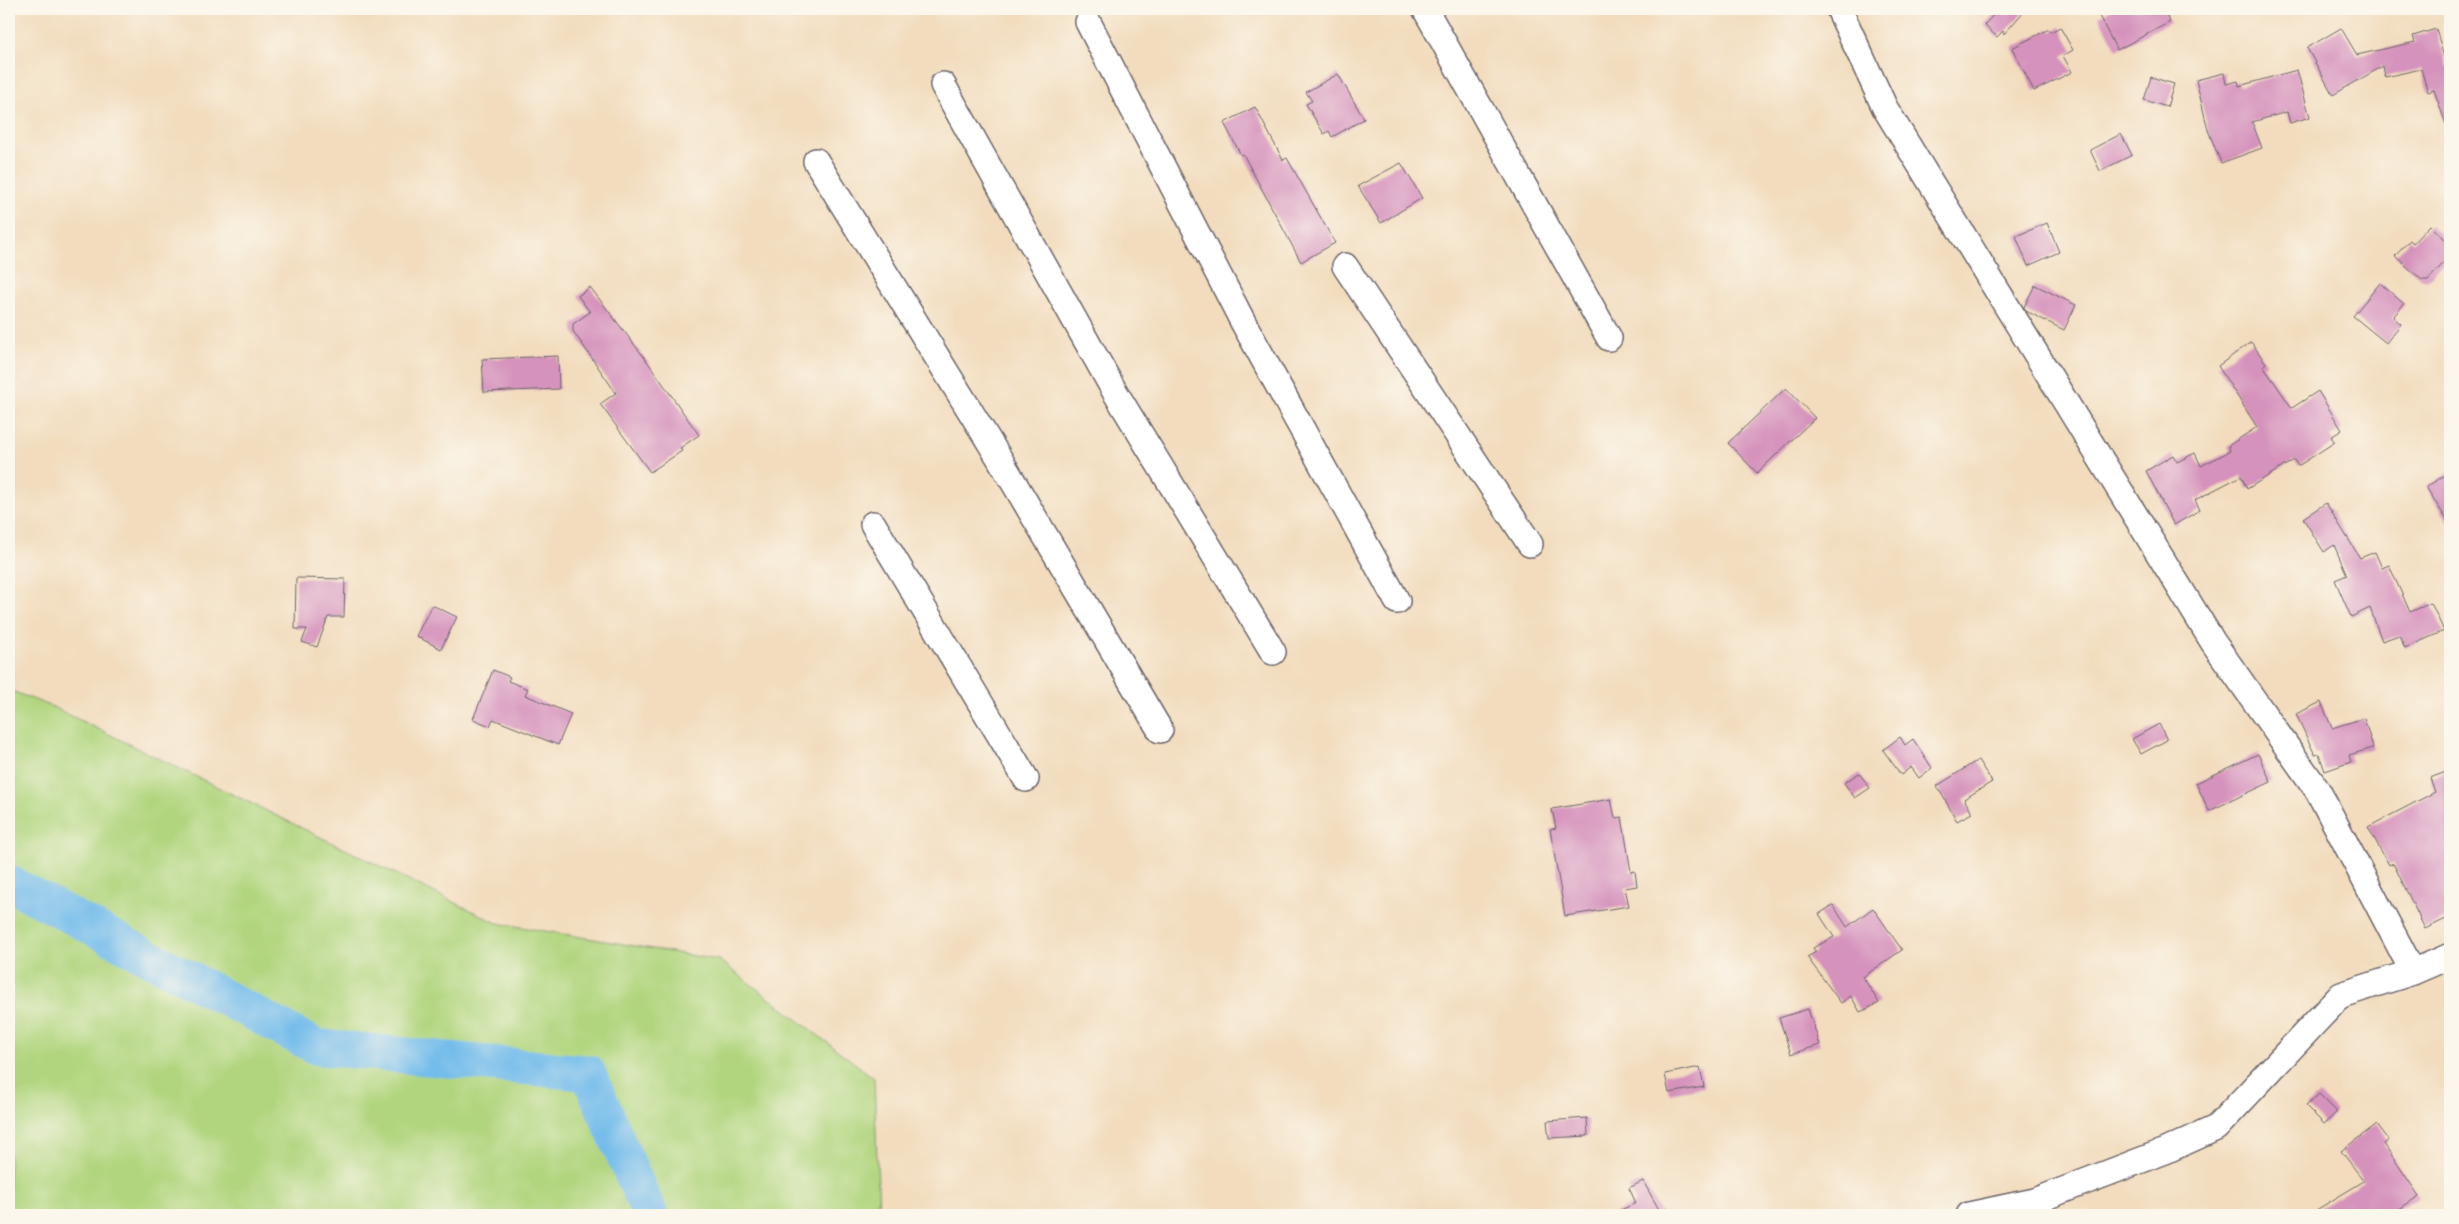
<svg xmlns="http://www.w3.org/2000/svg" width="2459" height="1224" font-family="'Comic Neue',sans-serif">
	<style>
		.green { fill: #b1d57e; stroke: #6a7c5c }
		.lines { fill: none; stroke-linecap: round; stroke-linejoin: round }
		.river { stroke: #73bceb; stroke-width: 36 }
		.building { fill: #d592bc }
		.minor-casing { stroke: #6b6368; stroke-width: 28 }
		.minor { stroke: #fff; stroke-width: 25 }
	</style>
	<rect width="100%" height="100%" fill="#fbf7ec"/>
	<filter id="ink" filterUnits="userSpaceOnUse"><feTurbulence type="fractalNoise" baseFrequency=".02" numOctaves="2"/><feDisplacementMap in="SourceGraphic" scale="10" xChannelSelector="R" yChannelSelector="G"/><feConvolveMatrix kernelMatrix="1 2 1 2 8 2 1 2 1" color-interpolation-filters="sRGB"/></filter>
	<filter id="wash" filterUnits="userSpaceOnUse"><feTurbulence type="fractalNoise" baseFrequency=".0096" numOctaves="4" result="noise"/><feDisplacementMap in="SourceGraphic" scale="20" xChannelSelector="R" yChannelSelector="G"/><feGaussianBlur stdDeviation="1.12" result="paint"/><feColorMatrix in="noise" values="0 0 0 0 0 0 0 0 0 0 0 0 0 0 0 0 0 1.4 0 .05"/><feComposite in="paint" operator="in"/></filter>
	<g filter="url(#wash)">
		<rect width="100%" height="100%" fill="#f2dcbd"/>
		<path class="green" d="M9,690l44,17 444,216 222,37 155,118 5,137h-870z"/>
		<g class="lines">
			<path class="river" d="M9,883l308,164 271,26 62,142"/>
		</g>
		<g id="blocks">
			<path class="building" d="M1999,9h27l-22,25 -1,-3 -6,6 -13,-12z
				M2113,9h50l7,13 -53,28 -18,-34z
				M2060,27l13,23 -10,6 9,16 -38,19 -22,-43 37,-19 2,3z
				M2341,28l16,27 58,-13 -2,-6 23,-7 11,38 3,-1v63l-2,1 -14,-40 -6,2 -7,-23 -36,8 -2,-11 -50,29 -26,-47z
				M2297,70l13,47 -20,6 -3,-11 -35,10 10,26 -41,15 -13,-33 -12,-50 28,-7 2,11 12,-3 1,5z
				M1338,74l26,45 -32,18 -3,-6 -5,3 -18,-30 6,-3 -6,-9z
				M2151,77l23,7 -7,23 -23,-7z
				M1255,107l28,53 4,-2 48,85 -34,19 -58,-108 -2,1 -17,-32z
				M2121,134l11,21 -32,16 -10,-21z
				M1401,163l21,35 -41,25 -23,-37z
				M2047,223l12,29 -31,14 -12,-30z
				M2430,225l20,19v12l-22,24h-6l-27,-24 15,-16 3,3z
				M2380,283l24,21 -11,13 8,7 -15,19 -33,-27z
				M2035,285l41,20 -12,25 -38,-19 -2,-4z
				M590,287l57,74 52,74 -19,13 2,3 -32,21 -50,-68 16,-11 -43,-62v-7l17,-12 -12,-16z
				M2251,342l15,21 -3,3 29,42 26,-17 24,39 -11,7 4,5 -37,24 -4,-6 -47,29 -6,-13 -46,24 5,10 -26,15 -28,-54 27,-16 4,7 18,-9 6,13 29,-15 -2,-5 29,-19 -39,-61z
				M558,356l1,33 -75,3 -2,-33z
				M1786,388l29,30 -58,55 -29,-30z
				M2450,472v53l-24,-38z
				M2326,503l34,55 15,-6 7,16 7,-3 21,47 21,-9 13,28 -39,17 -6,-13 -17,6 -12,-33 -19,9 -16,-37 12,-5 -13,-30 -10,7 -21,-34z
				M296,578l49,1 -1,38h-16l-11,30 -15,-5 5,-13h-12z
				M432,605l25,12 -16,32 -25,-13z
				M493,670l17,7 -2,4 20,8 -3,6 46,19 -13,31 -65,-26 -3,7 -17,-7z
				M2321,702l11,26 32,-10 9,30 -24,7 2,7 -26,9 -6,-17 -4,1 -19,-41z
				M2159,724l8,16 -26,14 -9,-15z
				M1900,737l5,8 8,-6 19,29 -13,10 -8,-11 -10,8 -18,-25z
				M2258,754l13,28 -62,29 -13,-28z
				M1978,760l14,22 -28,17 8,14 -15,8 -20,-35z
				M2446,772l4,11v134l-25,12 -32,-66 -4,2 -21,-38 67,-35 -5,-14z
				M1859,773l11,15 -15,10 -11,-15z
				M1611,799l4,19 7,-1 9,55 4,-1 2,15 -12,2 4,18 -64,10 -15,-87 6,-1 -4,-19z
				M1833,905l14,22 26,-19 29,42 -39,27 16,26 -19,9 -9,-16 -10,7 -34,-46 9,-5 -3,-4 21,-11 -15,-23z
				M1808,1009l12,36 -29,9 -12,-36z
				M1700,1067l4,20 -35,6 -4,-19z
				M2319,1094l18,18 -13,12 -18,-18z
				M1587,1118l1,18 -39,2 -2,-17z
				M2377,1124l12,16 -5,4 35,52 -29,19h-82l56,-34 -23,-30z
				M1643,1181l19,34h-52l26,-12 -7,-15z"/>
		</g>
	</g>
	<g filter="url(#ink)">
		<use href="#blocks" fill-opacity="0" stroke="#6b6368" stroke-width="1"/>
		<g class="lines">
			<defs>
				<path id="minor" d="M1425,9l184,329
					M1839,9l46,99 328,534 105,149 95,181
					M1088,22l155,300 154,279
					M943,85l172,307 158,260
					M816,161l182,295 162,274
					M1345,266l185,278
					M873,524l153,255
					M1969,1215l66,-14 130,-50 51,-23 125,-133 72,-23 37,-16"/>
			</defs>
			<use href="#minor" class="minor-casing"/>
			<use href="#minor" class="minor"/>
		</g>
	</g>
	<rect width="2459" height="1224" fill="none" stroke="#fbf7ec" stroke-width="30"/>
</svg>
